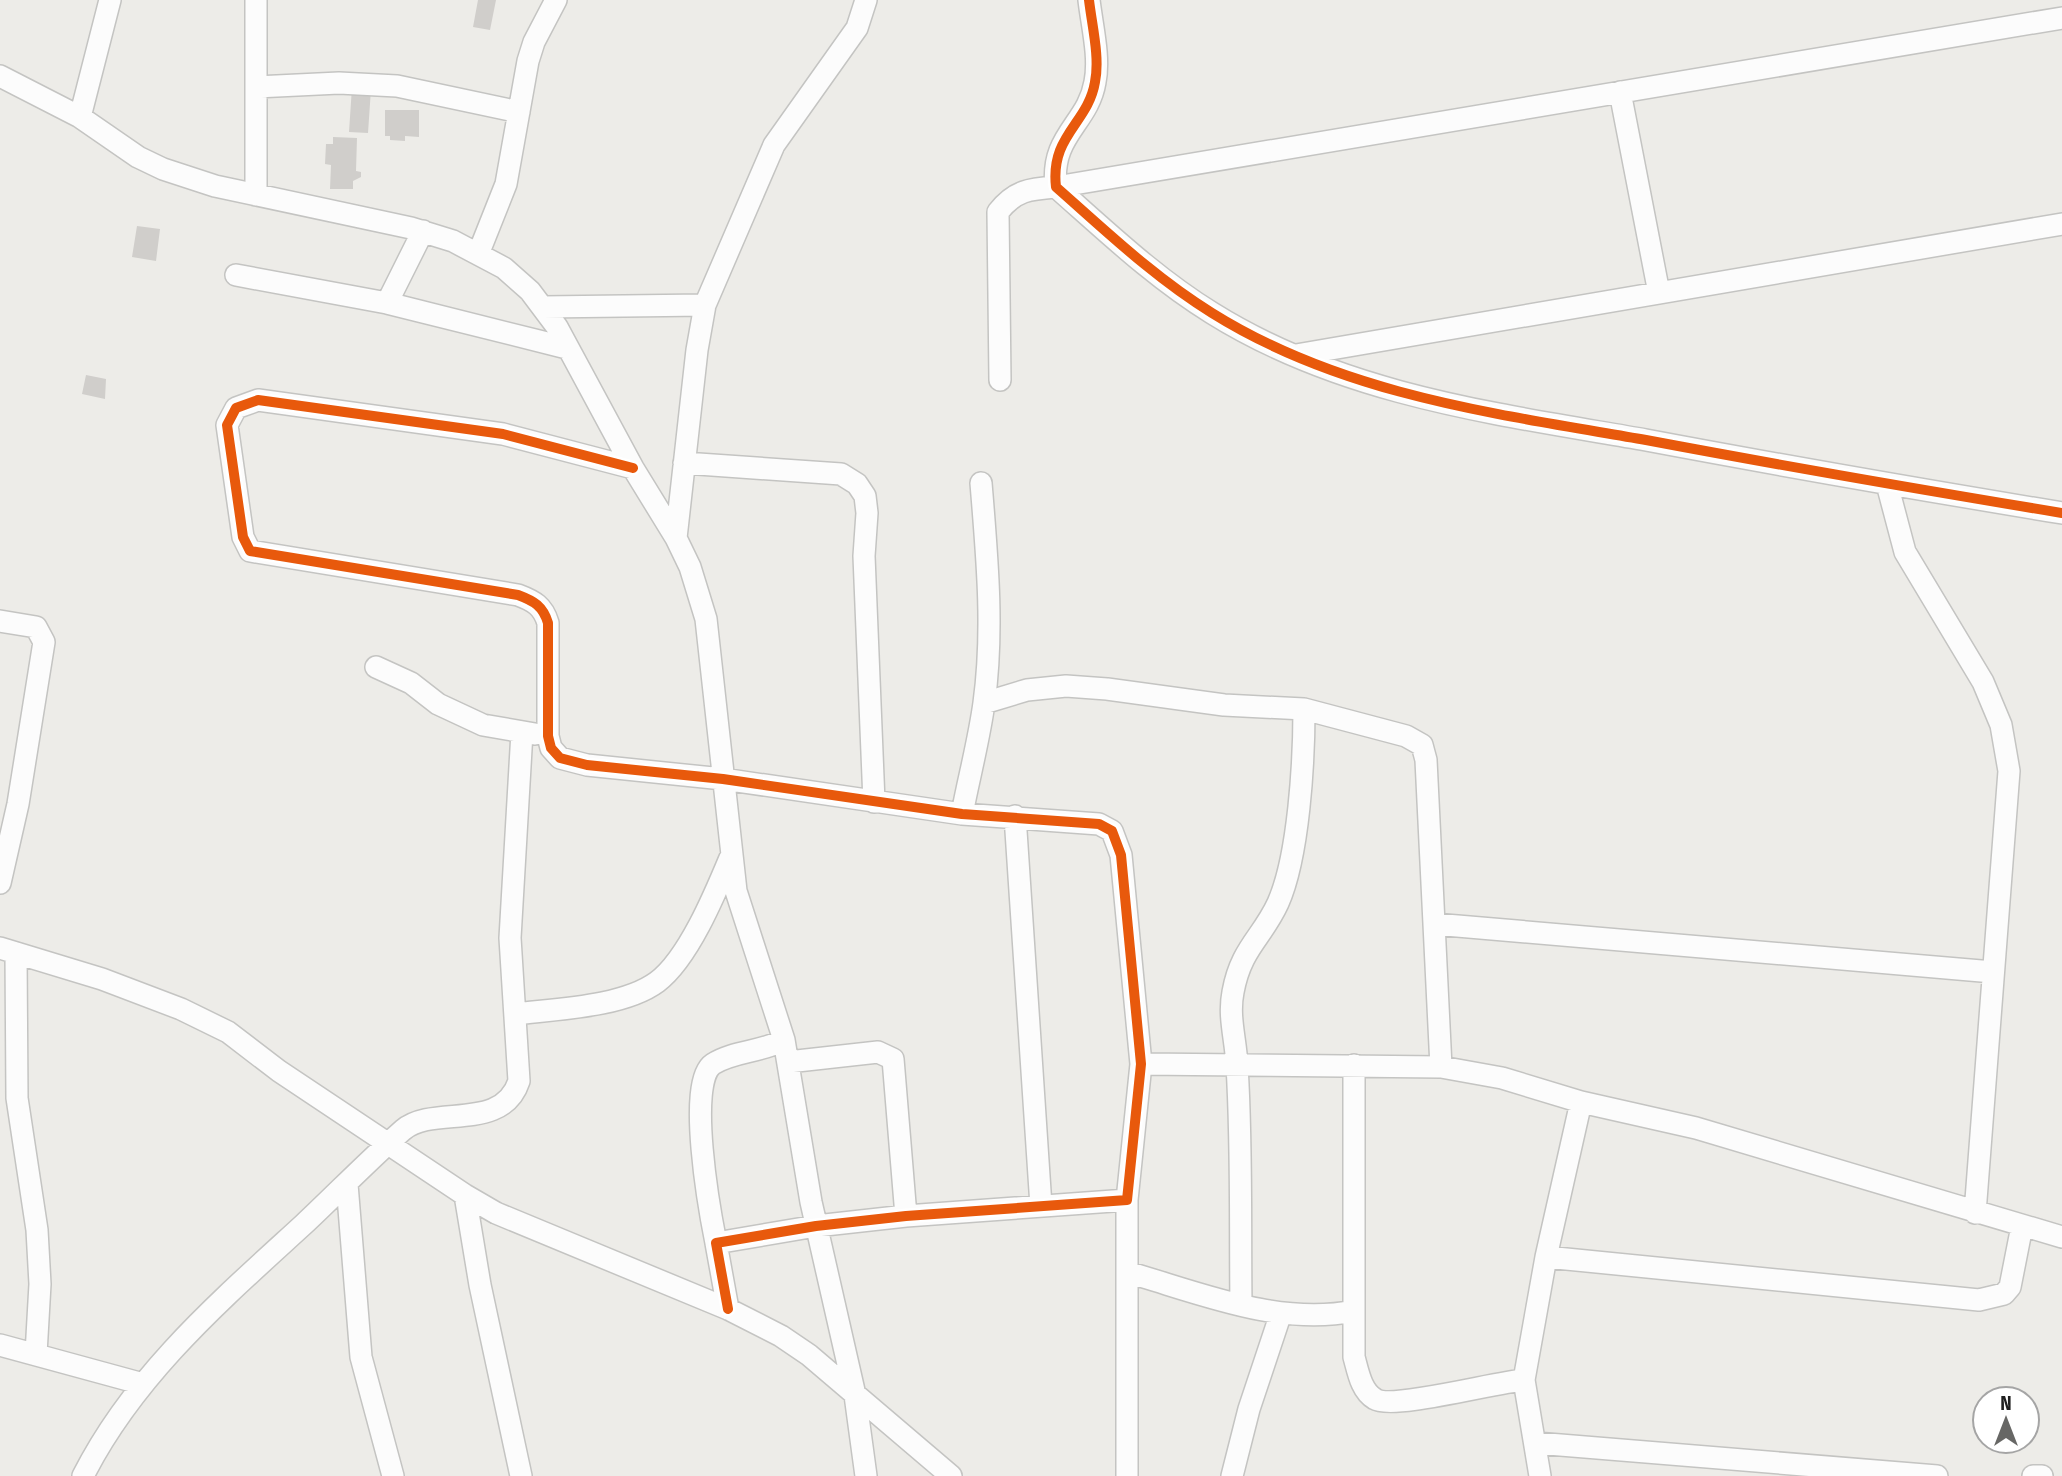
<svg xmlns="http://www.w3.org/2000/svg" width="2062" height="1476" font-family="'Fira Sans Condensed',sans-serif">
	<style>
		.building { fill: #d0cecb }
		.lines { fill: none; stroke-linecap: round; stroke-linejoin: round }
		.street-casing { stroke: #c4c4c2; stroke-width: 24 }
		.street { stroke: #fcfcfc; stroke-width: 21 }
		.cycleway-casing { stroke: #fff; stroke-width: 15 }
		.cycleway { stroke: #e8590c; stroke-width: 10 }
	</style>
	<rect width="100%" height="100%" fill="#edece8"/>
	<path class="building" d="M478,0h18l-6,30 -17,-3z
		M352,87l19,2 -3,44 -19,-1z
		M385,110h34v27l-14,-1v5l-15,-1v-4h-5z
		M333,137l24,1 -1,33 5,1v5l-8,4v8h-23l1,-24 -6,-1 1,-20h7z
		M137,226l23,3 -4,32 -24,-4z
		M86,375l20,4 -1,20 -23,-5z"/>
	<g class="lines">
		<defs>
			<path id="street" d="M256,0v195
				M1089,0c3,26 11,57 6,82 -7,42 -45,53 -39,105 50,44 99,91 156,126 131,82 285,101 434,127 138,26 277,50 416,73
				M0,76l80,41 58,40 25,12 52,17 196,42 42,13 51,27 26,23 27,36 76,141 43,70 14,29 16,52 30,272 48,149 27,162 44,193 11,81
				M256,87l83,-4 58,3 122,26
				M1620,92l39,201
				M80,117l30,-117
				M479,252l27,-68 22,-123 6,-19 22,-42
				M236,275l151,28 180,45
				M387,303l36,-72
				M543,307l162,-2
				M1296,355l766,-131
				M1000,380l-2,-168c17,-22 32,-23 58,-25l1006,-169
				M684,463l157,11 16,10 8,12 2,17 -3,43 10,246
				M633,468l-130,-34 -245,-34 -22,8 -9,17 16,112 7,14 268,44c16,6 25,11 30,28v113l3,12 9,10 27,7 136,14 239,35 137,10 13,7 9,24 20,209 -14,136 -221,16 -90,10 -100,17 12,66
				M1887,484l18,68 78,130 18,43 8,46 -34,442
				M676,538l21,-188 8,-45 69,-160 83,-117 9,-28
				M0,621l36,6 8,15 -26,162 -18,79
				M376,667l35,16 27,21 45,21 52,9
				M984,703l43,-13 39,-4 41,3 117,16 80,4 102,27 16,9 4,15 15,307
				M962,814c7,-37 17,-74 22,-111 10,-73 3,-147 -3,-220
				M1015,816l26,390
				M1434,924l559,48
				M0,948l102,31 79,30 47,23 51,39 186,124 31,18 232,96 53,27 28,19 142,121
				M16,953l1,145 20,132 3,54 -4,70
				M515,1014c41,-5 108,-7 142,-32 31,-23 58,-88 73,-124
				M788,1062l90,-10 15,7 13,157
				M1141,1064l300,3 61,11 79,24 115,26 366,109
				M1354,1065v292c4,14 7,34 21,42 17,11 121,-17 149,-19l16,96
				M347,1184l14,173 32,119
				M465,1195l15,90 41,191
				M716,1243c-6,-30 -30,-161 -3,-179 20,-13 49,-12 71,-24
				M1546,1257l433,43 25,-6 6,-7 12,-61
				M1127,1272c73,21 151,54 227,39
				M1241,1305c-1,-80 1,-160 -4,-239 -1,-26 -9,-49 -4,-74 8,-44 29,-54 45,-89 21,-47 26,-142 26,-194
				M0,1345l143,39
				M1524,1380l22,-123 35,-155
				M1536,1443l401,33
				M83,1476c51,-101 137,-175 220,-251 33,-31 66,-65 100,-95 31,-26 99,3 116,-49l-9,-143 12,-206
				M1127,1476v-276
				M1232,1476l17,-67 32,-96
				M2033,1476h9"/>
		</defs>
		<use href="#street" class="street-casing"/>
		<use href="#street" class="street"/>
		<defs>
			<path id="cycleway" d="M1089,0c3,26 11,57 6,82 -7,42 -45,53 -39,105 50,44 99,91 156,126 131,82 285,101 434,127 138,26 277,50 416,73
				M633,468l-130,-34 -245,-34 -22,8 -9,17 16,112 7,14 268,44c16,6 25,11 30,28v113l3,12 9,10 27,7 136,14 239,35 137,10 13,7 9,24 20,209 -14,136 -221,16 -90,10 -100,17 12,66"/>
		</defs>
		<use href="#cycleway" class="cycleway-casing"/>
		<use href="#cycleway" class="cycleway"/>
	</g>
	<g transform="translate(2006 1420)"><circle r="33" fill="#ffffff" stroke="#a5a5a5" stroke-width="2"/>
	<path d="M0-5L12 26L0 18L-12 26Z" fill="#676765"/>
	<text y="-10" font-size="19" font-weight="bold" text-anchor="middle" fill="#1f1f1f">N</text>
	</g>
</svg>
